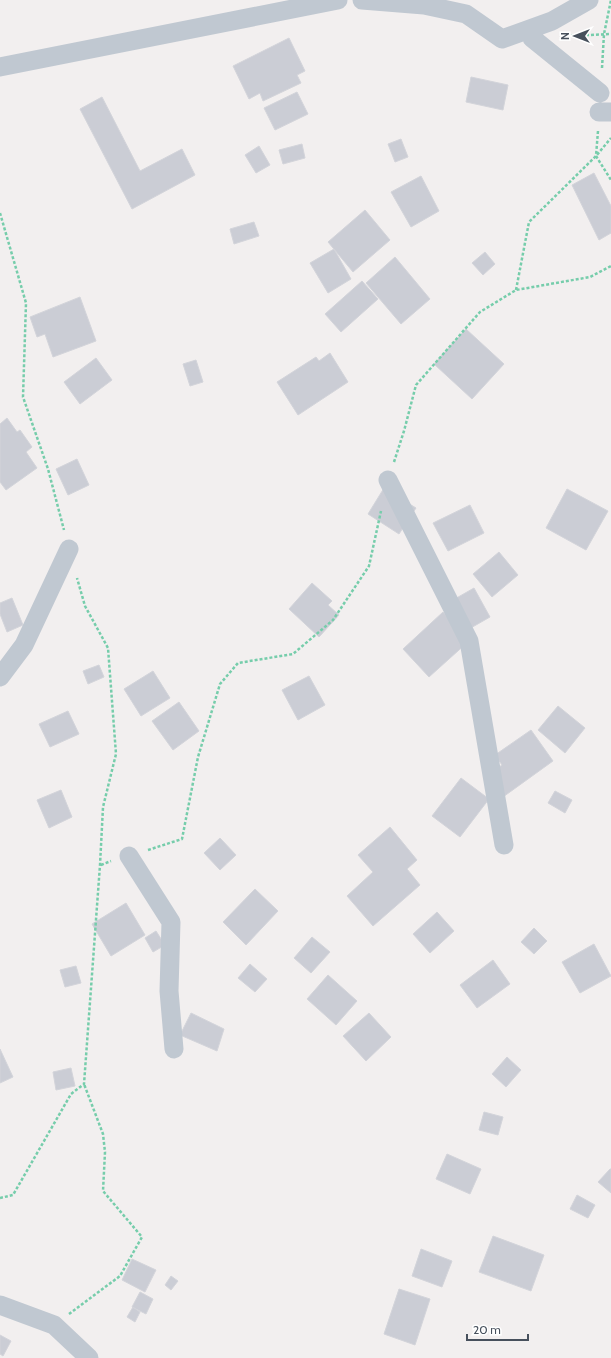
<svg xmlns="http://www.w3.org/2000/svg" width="611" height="1358" font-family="Cabin,sans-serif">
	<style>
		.building { fill: #cbcdd5; stroke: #d3d4da }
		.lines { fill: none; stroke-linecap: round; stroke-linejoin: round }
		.path { stroke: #76cdab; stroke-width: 2.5; stroke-dasharray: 3 2; stroke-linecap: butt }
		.street { stroke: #c0c8d1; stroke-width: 19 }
	</style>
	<rect width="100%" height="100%" fill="#f2efef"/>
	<path class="building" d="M289,38l16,33 -8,4 4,8 -38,18 -3,-8 -11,6 -16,-33z
		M471,77l37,8 -5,25 -37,-8z
		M297,92l11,22 -33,16 -11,-22z
		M102,97l38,74 42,-22 13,26 -63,34 -52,-100z
		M401,139l7,18 -13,5 -7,-18z
		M302,144l3,14 -22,6 -4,-14z
		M259,146l11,19 -14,8 -11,-18z
		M594,173l17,33v27l-12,7 -27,-55z
		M421,176l18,35 -28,16 -20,-35z
		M365,210l25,30 -37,32 -25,-30z
		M254,222l5,14 -25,8 -4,-15z
		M334,249l17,30 -23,14 -18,-30z
		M485,252l10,12 -12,11 -11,-12z
		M395,257l35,42 -29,25 -35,-41z
		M362,281l16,18 -37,33 -16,-18z
		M80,297l16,44 -43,16 -8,-23 -8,3 -7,-20z
		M466,329l38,35 -32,35 -38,-35z
		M330,353l18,29 -50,33 -21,-33 39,-25 3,4z
		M96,358l16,22 -32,24 -16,-22z
		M196,360l7,22 -13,4 -7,-22z
		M7,418l10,14 3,-2 12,17 -6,5 11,16 -31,22 -6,-8v-58z
		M77,459l12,26 -21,10 -12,-26z
		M384,488l32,20 -17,26 -31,-20z
		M567,489l41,22 -22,39 -40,-22z
		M470,505l14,28 -36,18 -15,-28z
		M499,552l19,23 -26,22 -19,-23z
		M312,583l20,18 -4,4 11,10 -20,22 -30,-28z
		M474,588l16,29 -21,12 -16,-29z
		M12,598l11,27 -16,7 -7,-18v-11z
		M443,612l26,29 -40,36 -26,-28z
		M99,665l5,12 -16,7 -5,-13z
		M153,671l17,27 -29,18 -17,-27z
		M309,676l16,29 -27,15 -16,-30z
		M179,702l20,29 -26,19 -21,-29z
		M558,706l27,22 -20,25 -27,-23z
		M68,711l11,23 -29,13 -11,-23z
		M531,730l22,31 -50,36 -15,-22 14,-10 -7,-10z
		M461,778l28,21 -29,38 -28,-21z
		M61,790l11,27 -23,11 -12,-28z
		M555,791l17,9 -7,13 -17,-10z
		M390,827l27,33 -10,9 13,16 -47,41 -26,-30 26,-24 -15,-17z
		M220,838l16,17 -16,15 -16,-17z
		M255,889l23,22 -32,34 -23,-23z
		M126,903l19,32 -34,21 -19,-32z
		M437,912l17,19 -24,22 -17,-19z
		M534,928l13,13 -13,13 -13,-12z
		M156,931l9,14 -12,7 -8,-14z
		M312,937l18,15 -19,21 -17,-15z
		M594,944l17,32 -31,17 -18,-31z
		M493,960l17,24 -33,24 -17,-23z
		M250,964l17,15 -12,13 -17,-14z
		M76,966l5,17 -16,4 -5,-17z
		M328,975l29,26 -21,24 -29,-26z
		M191,1013l33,16 -7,22 -37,-16z
		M369,1013l22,24 -25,24 -23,-25z
		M0,1049l13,28 -13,6z
		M507,1057l14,13 -15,17 -14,-13z
		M71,1068l4,18 -19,4 -3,-18z
		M484,1112l19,5 -5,18 -19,-5z
		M447,1154l34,15 -11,25 -34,-15z
		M610,1169h1v24l-13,-11z
		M577,1195l18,10 -7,13 -18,-9z
		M493,1236l51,19 -13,36 -52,-19z
		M421,1249l31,12 -10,26 -30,-11z
		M132,1259l24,11 -11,22 -23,-12z
		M171,1276l7,5 -7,9 -6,-5z
		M399,1289l31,10 -15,46 -31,-11z
		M140,1292l13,7 -7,15 -14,-7z
		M133,1307l7,5 -5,10 -8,-5z
		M0,1335l11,6 -8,15 -3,-2z"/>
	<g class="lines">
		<path class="path" d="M566,36l45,-2
			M602,68l2,-34 7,-34
			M598,131l-2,25 15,24
			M0,213l26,90 -3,94 25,72 16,61
			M516,290l13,-68 67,-66 15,-18
			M394,462l10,-31 12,-46 64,-73 36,-22 74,-13 21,-11
			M148,850l34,-11 16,-82 22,-73 18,-21 55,-9 40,-34 36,-54 12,-55
			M101,865l10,-4
			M0,1198l13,-3 58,-101 13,-10 16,-219 3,-58 13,-53 -8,-106 -23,-42 -8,-28
			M69,1314l51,-38 22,-39 -39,-46 2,-39 -2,-18 -19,-50"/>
		<path class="street" d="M362,0l62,5 42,9 36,25 50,-18 37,-21
			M532,38l68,55
			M0,67l338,-67
			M599,112h12
			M388,480l81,161 35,204
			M0,677l24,-32 45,-96
			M129,856l42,66 -2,69 5,58
			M0,1305l54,20 35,33"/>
	</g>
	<g transform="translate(575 36) rotate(270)" stroke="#ffffff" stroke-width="3" paint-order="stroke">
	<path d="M0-3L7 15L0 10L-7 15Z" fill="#47505c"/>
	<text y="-6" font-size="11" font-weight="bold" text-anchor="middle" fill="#47505c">N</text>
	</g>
	<path d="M467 1334v6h61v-6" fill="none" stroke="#47505c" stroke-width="2"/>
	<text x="473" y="1334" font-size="12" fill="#47505c" stroke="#ffffff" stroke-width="3" paint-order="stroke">20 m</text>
</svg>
